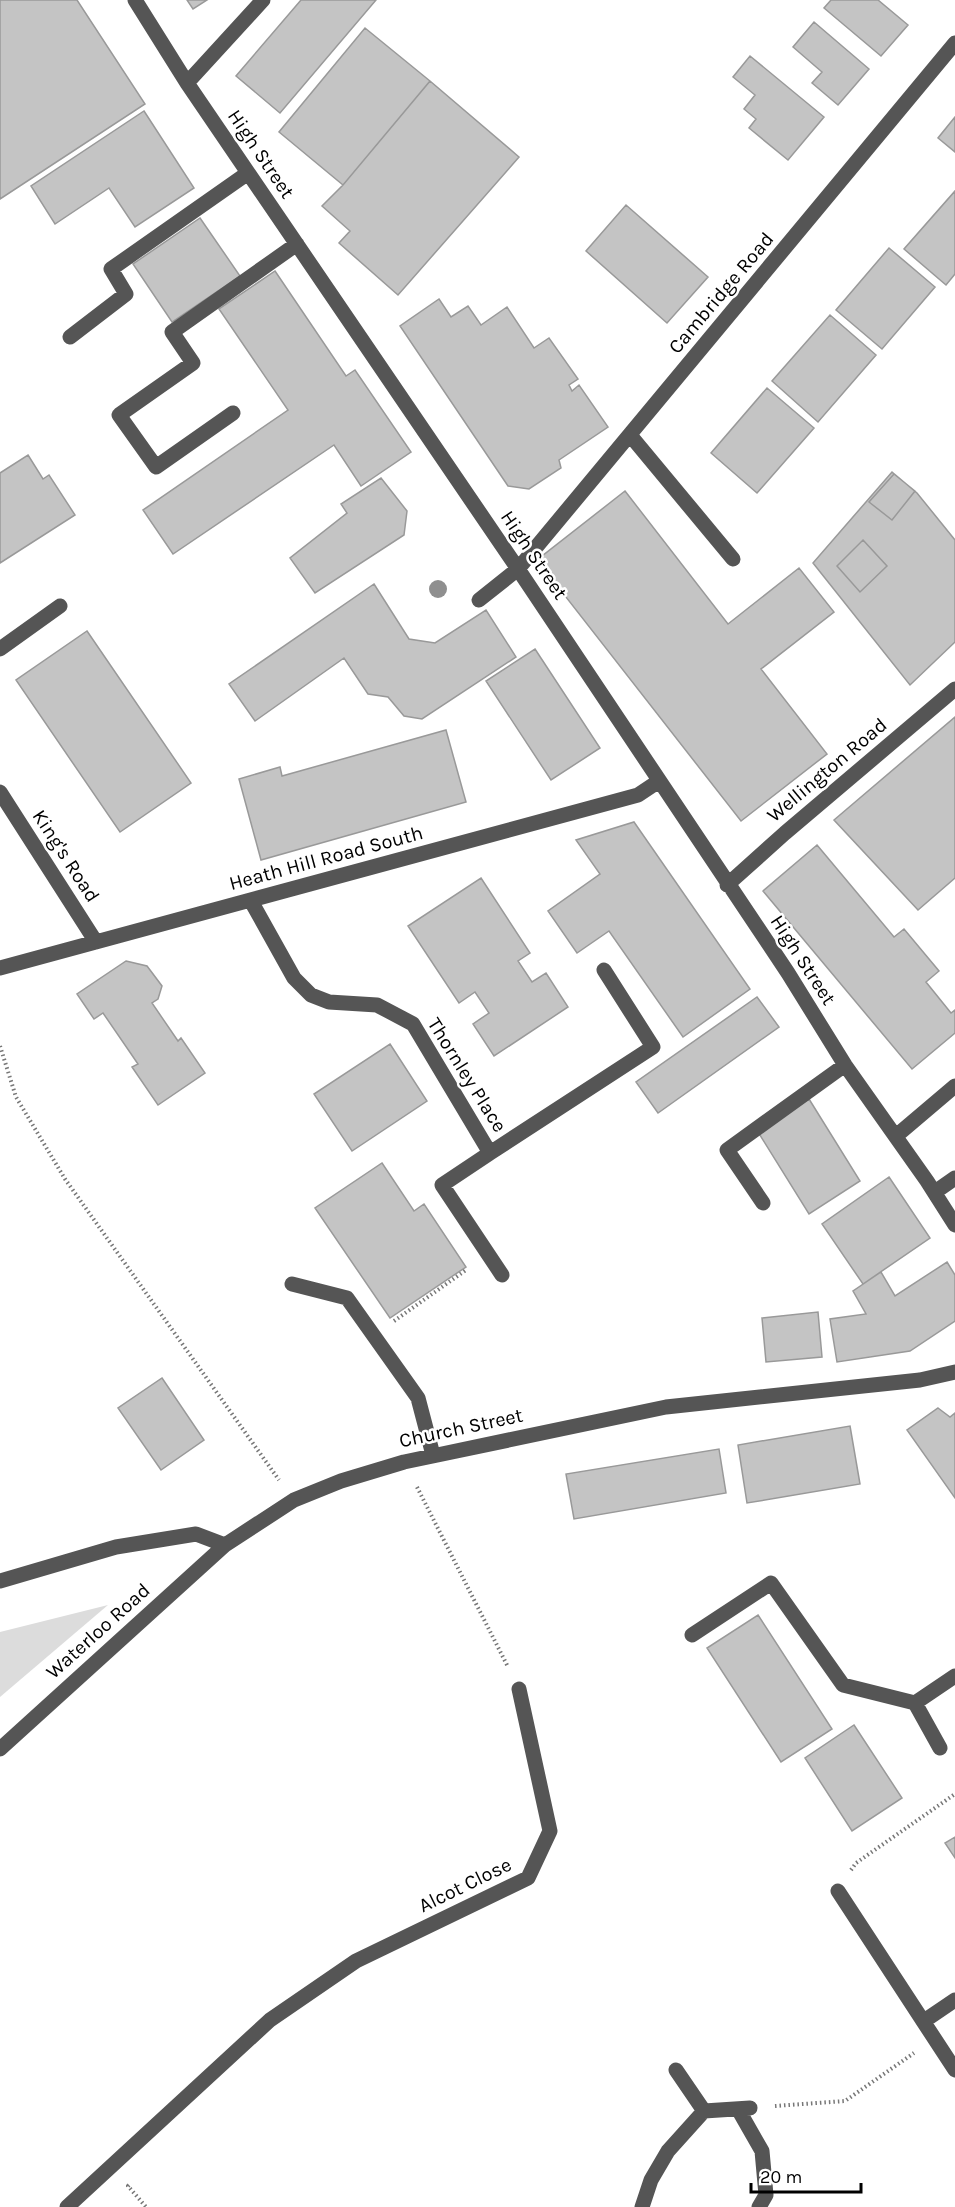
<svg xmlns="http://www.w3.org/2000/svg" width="955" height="2207" font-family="Karla,sans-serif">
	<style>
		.green { fill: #dcdcdc }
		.building { fill: #c4c4c4; stroke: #999; stroke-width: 1.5 }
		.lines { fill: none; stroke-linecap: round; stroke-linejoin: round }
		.path { stroke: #777; stroke-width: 4; stroke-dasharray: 1.5 3; stroke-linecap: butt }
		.minor { stroke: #555; stroke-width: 15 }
		.tree { fill: #8f8f8f }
		.labels { text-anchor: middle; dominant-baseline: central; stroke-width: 5; stroke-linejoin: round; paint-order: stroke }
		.street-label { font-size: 20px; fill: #000; stroke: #fff }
	</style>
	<rect width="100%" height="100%" fill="#fff"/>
	<path class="green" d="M108,1605l-108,92v-65z"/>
	<path class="building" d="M0,0h77l68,104 -145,95z
		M187,0h20l-14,9z
		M301,0h75l-96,113 -44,-37z
		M831,0h47l30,25 -27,31 -57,-48z
		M814,22l55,47 -31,36 -26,-22 10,-11 -29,-25z
		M365,28l65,53 -87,104 -64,-53z
		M750,56l74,61 -36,43 -39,-32 7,-9 -12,-10 11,-14 -22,-18z
		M430,81l89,76 -121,138 -59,-52 11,-12 -28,-25 21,-21z
		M144,111l50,77 -59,39 -26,-39 -54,36 -24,-38z
		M955,117v35l-17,-14z
		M955,191v83l-9,11 -42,-36z
		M626,205l82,72 -41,46 -81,-72z
		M200,218l40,58 -68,46 -39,-58z
		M889,248l46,39 -53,62 -46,-39z
		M275,271l71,105 9,-6 56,82 -50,34 -27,-41 -161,109 -30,-44 145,-100 -69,-101z
		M439,299l12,18 17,-11 13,19 26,-18 27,41 15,-10 29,41 -9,6 3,6 7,-6 29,42 -49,33 2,8 -32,21 -21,-3 -108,-160z
		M830,315l46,40 -58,67 -46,-41z
		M767,388l47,40 -57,65 -46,-40z
		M28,455l15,24 6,-4 26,40 -75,48v-90z
		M892,472l25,21 38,47v102l-45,43 -97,-122z
		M894,474l21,17 -23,29 -23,-18z
		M381,478l26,33 -3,24 -89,58 -25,-35 57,-45 -6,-9z
		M625,491l103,133 71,-56 35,44 -73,57 66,85 -86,67 -204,-261z
		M863,540l24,26 -27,26 -23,-26z
		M374,584l35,55 26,4 51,-33 30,47 -94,62 -18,-3 -16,-19 -20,-3 -24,-36 -89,63 -26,-37z
		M87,631l104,152 -71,49 -104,-152z
		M535,649l65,99 -49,32 -65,-99z
		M955,717v161l-37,32 -84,-90z
		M446,730l20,72 -205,58 -22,-81 41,-12 2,9z
		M634,822l116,167 -67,48 -74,-106 -32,22 -29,-42 52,-37 -24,-34z
		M817,845l77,92 10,-8 35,42 -13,11 25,31 4,-3v23l-43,36 -149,-178z
		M481,878l49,75 -12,8 14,21 14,-9 22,34 -74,49 -21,-32 16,-11 -14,-21 -16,11 -51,-77z
		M126,961l21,5 15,20 -4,13 -6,4 26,38 3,-3 24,35 -47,32 -26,-38 6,-3 -35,-51 -9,6 -17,-25z
		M757,997l22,30 -121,86 -22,-31z
		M390,1044l37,57 -75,50 -38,-57z
		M809,1099l51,82 -51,33 -51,-82z
		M382,1163l32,48 10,-7 42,63 -76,51 -75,-110z
		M889,1177l41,61 -67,46 -41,-60z
		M947,1262l8,13v46l-45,30 -73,11 -7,-43 36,-5 -13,-23 28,-19 14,24z
		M818,1312l4,45 -56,5 -4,-44z
		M162,1378l42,62 -43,30 -43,-62z
		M938,1408l12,9 5,-4v85l-48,-68z
		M850,1426l10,58 -113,19 -9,-58z
		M719,1449l7,44 -152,26 -8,-45z
		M758,1615l74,114 -51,33 -74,-114z
		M854,1725l48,73 -50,33 -47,-73z
		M955,1837v21l-10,-15z"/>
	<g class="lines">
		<path class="path" d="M0,1046l16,51 49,82 214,301
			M394,1321l72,-51
			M417,1487l91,180
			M851,1870l5,-7 99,-69
			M775,2106l70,-5 69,-48
			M129,2185l-1,1 18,21"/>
		<path class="minor" d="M135,0l52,83 331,486 270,404 57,92 82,116 28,44
			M187,83l76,-83
			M70,337l56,-43 -15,-25 137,-96
			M233,413l-77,54 -37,-52 74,-52 -21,-31 125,-88
			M630,435l103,124
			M479,600l39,-31 437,-526
			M0,649l60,-43
			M0,792l96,150
			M727,885l58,-52 170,-144
			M251,901l43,77 17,17 18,7 48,3 36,19 77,129 163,-106 -49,-77
			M0,968l638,-173 21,-14
			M896,1136l59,-50
			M490,1153l-48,32 60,90
			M935,1192l20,-14
			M763,1203l-36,-53 118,-85
			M292,1284l55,14 71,100 15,57
			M0,1581l116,-34 80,-13 29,11
			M692,1635l79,-52 72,102 72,18 40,-27
			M915,1703l25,45
			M0,1749l225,-204 69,-45 47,-19 63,-19 262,-55 254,-27 35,-8
			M838,1891l117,179
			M924,2021l31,-21
			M676,2070l28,41
			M738,2109l24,42 4,44 -7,12
			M67,2207l203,-187 86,-59 172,-83 22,-47 -31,-142
			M642,2207l9,-27 17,-29 36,-40 46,-3"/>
	</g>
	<circle class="tree" cx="438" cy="589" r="9"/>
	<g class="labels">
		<g class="street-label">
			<text transform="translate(261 154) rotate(56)">High Street</text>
			<text transform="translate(721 293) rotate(-50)">Cambridge Road</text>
			<text transform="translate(534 555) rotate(56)">High Street</text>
			<text transform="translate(827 770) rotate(-40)">Wellington Road</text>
			<text transform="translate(66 856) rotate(57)">King's Road</text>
			<text transform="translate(326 858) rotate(-15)">Heath Hill Road South</text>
			<text transform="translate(803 960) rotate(57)">High Street</text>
			<text transform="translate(467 1075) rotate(58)">Thornley Place</text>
			<text transform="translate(461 1428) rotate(-12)">Church Street</text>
			<text transform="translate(98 1631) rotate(-42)">Waterloo Road</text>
			<text transform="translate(465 1885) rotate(-26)">Alcot Close</text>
		</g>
	</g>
	<path d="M751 2183v9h110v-9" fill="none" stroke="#000000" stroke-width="3"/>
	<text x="760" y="2183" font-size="18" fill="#000000" stroke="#ffffff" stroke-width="4.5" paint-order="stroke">20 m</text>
</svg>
